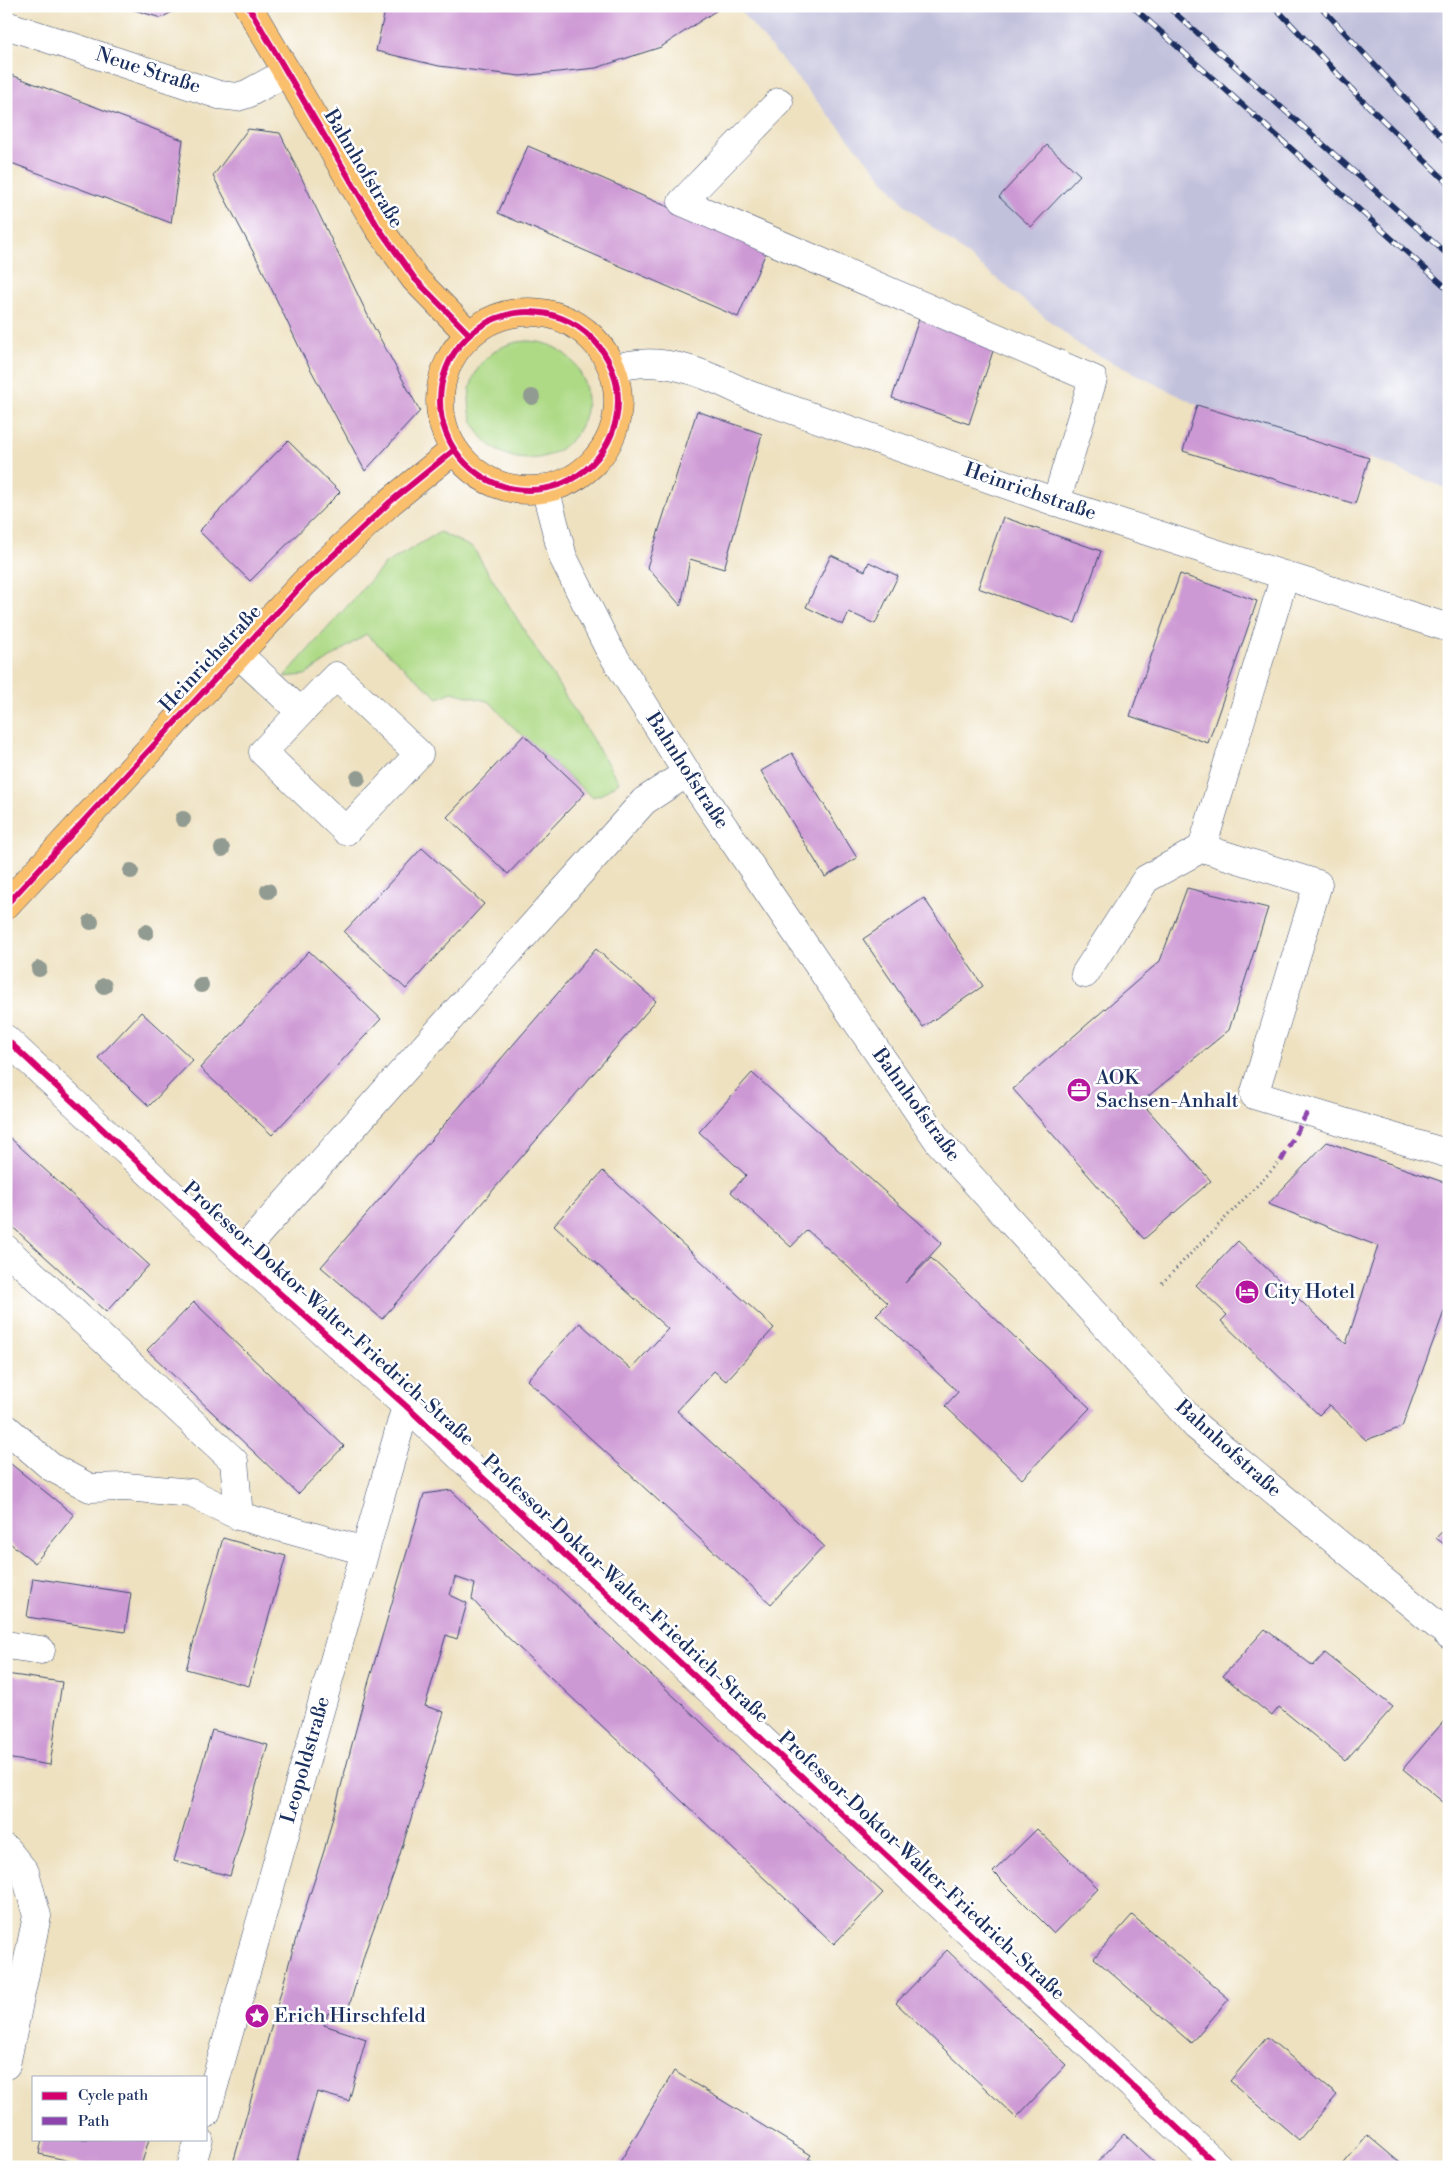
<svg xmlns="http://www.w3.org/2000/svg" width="1455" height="2173" font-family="'Libre Bodoni',serif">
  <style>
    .industrial { fill: #c2c1dc }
    .green { fill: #aeda86; stroke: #648472 }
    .building { fill: #cd99d4 }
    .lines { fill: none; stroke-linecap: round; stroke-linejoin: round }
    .minor-casing { stroke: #3b4a6d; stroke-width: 29 }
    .major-casing { stroke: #3b4a6d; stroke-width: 29 }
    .path { stroke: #3b4a6d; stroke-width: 3; stroke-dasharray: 1 4; stroke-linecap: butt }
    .minor { stroke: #fff; stroke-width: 28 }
    .major { stroke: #f9bf6d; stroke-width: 28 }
    .rail-casing { stroke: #1b2f5e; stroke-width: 5.5 }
    .rail { stroke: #fff; stroke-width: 4; stroke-dasharray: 11; stroke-linecap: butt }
    .quiet { stroke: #8e44ad; stroke-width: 5; stroke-dasharray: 10 5; stroke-linecap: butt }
    .cycleway-casing { stroke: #fff; stroke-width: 9 }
    .cycleway { stroke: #d6006c; stroke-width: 6 }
    .tree { fill: #929b91 }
    .labels { text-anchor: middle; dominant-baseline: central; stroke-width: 5; stroke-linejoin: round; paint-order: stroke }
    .street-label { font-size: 20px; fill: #1b2f5e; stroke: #fff }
    .poi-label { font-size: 20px; fill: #1b2f5e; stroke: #fff; text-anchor: start }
  </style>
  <rect width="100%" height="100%" fill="#fff"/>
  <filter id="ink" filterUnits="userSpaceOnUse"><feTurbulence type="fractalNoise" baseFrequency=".02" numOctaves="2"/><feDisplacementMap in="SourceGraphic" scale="10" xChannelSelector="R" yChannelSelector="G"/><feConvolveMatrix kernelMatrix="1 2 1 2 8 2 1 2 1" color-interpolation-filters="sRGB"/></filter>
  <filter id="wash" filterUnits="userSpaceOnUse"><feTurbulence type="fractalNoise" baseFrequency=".0096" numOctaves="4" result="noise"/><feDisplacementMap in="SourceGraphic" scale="20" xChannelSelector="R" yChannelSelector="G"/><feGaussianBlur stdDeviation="1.12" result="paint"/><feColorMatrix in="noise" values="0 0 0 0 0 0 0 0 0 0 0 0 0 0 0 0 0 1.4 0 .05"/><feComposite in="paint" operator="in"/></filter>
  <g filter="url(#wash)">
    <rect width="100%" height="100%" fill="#eee1c0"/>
    <path class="industrial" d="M736 6H1449V489L1369 458 1197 405 1082 347 906 206Z"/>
    <path class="green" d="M469 400a59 59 0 1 1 118 0a59 59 0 1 1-118 0Z
      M440 532 473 548 619 782 602 794 592 797 510 724 490 702 452 692 438 698 366 634 305 675 284 677 385 564Z"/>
    <g id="blocks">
      <path class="building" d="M121 6H183L161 18Z
        M386 6H723L661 47 596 68 520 76 439 66 376 51Z
        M6 73 183 140 171 223 6 161Z
        M248 129 280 133 371 322 420 411 365 471 303 355 260 265 213 176Z
        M1047 145 1080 175 1031 227 999 197Z
        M528 146 767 250 738 317 498 213Z
        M919 319 995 345 969 424 892 398Z
        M1197 405 1369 458 1355 504 1183 451Z
        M697 411 762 434 724 569 690 559 681 606 647 567Z
        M288 441 340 492 250 581 199 531Z
        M1003 517 1101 551 1075 623 978 588Z
        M831 555 865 571 869 562 898 576 875 624 849 612 843 625 806 607Z
        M1180 574 1257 601 1208 743 1130 716Z
        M524 735 585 793 508 874 447 817Z
        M792 753 857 858 825 877 761 771Z
        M422 848 484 904 406 989 344 932Z
        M1187 888 1268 908 1229 1030 1141 1102 1211 1181 1144 1239 1013 1089 1160 961Z
        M924 898 983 986 923 1027 863 939Z
        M596 949 656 1001 382 1319 321 1267Z
        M309 951 381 1019 272 1135 200 1068Z
        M141 1012 193 1060 149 1106 98 1058Z
        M752 1073 942 1243 905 1283 931 1258 1090 1408 1022 1479 945 1406 958 1392 876 1315 888 1303 807 1230 791 1247 731 1192 746 1175 699 1132Z
        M6 1134 149 1265 106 1312 6 1221Z
        M1327 1142 1449 1184V1298L1402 1427 1366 1440 1329 1405 1319 1415 1221 1321 1227 1315 1196 1285 1238 1241 1346 1344 1378 1246 1268 1204Z
        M603 1171 774 1328 726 1381 714 1371 677 1411 824 1546 771 1604 527 1380 580 1323 631 1369 668 1329 554 1225Z
        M194 1302 344 1446 298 1494 147 1350Z
        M6 1460 74 1515 35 1563 6 1540Z
        M451 1490 506 1543 548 1578 883 1893 834 1944 500 1630 472 1599 475 1584 455 1577 450 1595 467 1603 457 1639 446 1635 425 1706 444 1712 395 1870 366 1949 346 2017 328 2013 324 2025 366 2039 349 2101 317 2092 296 2163 305 2167H232L298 1931 324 1851 366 1691 424 1494Z
        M1449 1524V1548L1436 1538Z
        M223 1538 286 1556 249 1686 186 1669Z
        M33 1578 131 1593 125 1632 27 1617Z
        M1265 1629 1313 1666 1325 1653 1393 1707 1345 1761 1279 1707 1272 1716 1223 1676Z
        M6 1674 62 1682 50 1765 6 1758Z
        M1449 1715V1807L1403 1769Z
        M212 1730 268 1745 230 1876 174 1861Z
        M1037 1829 1098 1888 1054 1933 993 1872Z
        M1132 1915 1229 1999 1191 2043 1094 1958Z
        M947 1950 1066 2065 1016 2118 896 2003Z
        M1267 2037 1337 2095 1299 2140 1230 2081Z
        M674 2071 811 2155 803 2167H617Z
        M1124 2134 1159 2167H1093Z
        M1367 2135 1405 2167H1341Z
        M42 2139H149L141 2166 139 2167H96L39 2154Z
        M810 2159 822 2167H806Z"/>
    </g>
  </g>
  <g filter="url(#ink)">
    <use href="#blocks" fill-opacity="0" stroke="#3b4a6d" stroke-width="1"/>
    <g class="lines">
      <defs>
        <path id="minor" d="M6 25 219 95 237 97 247 94 287 72
          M779 102 682 202 1093 379 1056 502
          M613 369C660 353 705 373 747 394L1056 502 1449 628
          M545 488 563 557 608 647 687 773 939 1142 1196 1426 1449 1635
          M1285 575 1202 848 1318 884 1254 1095 1449 1154
          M237 653 301 712 263 752 346 831 419 754 336 676 301 712
          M1085 974 1146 879 1202 848
          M6 1039 238 1256 406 1406 1219 2167
          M6 1249 234 1461 239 1516
          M238 1256 644 801 687 773
          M6 1428 51 1467 90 1488 126 1487 191 1493 239 1516 365 1551
          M6 1645 41 1650
          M6 1849 25 1872 37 1916 6 2065
          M206 2114 406 1406
          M191 2167 199 2139"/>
        <path id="major" d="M248 6 378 227 415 279 469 334
          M440 401a89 89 0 1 1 178 0a89 89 0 1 1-178 0Z
          M6 905 304 583 390 502 454 450"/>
      </defs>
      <use href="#minor" class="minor-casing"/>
      <use href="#major" class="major-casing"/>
      <path class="path" d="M1162 1283 1281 1161"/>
      <use href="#minor" class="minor"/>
      <use href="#major" class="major"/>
      <defs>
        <path id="rail" d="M1132 6 1449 290
          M1167 6 1449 256
          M1274 6 1360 98 1449 184
          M1320 6 1449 145"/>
      </defs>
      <use href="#rail" class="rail-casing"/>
      <use href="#rail" class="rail"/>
      <path class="quiet" d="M1281 1161 1308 1111"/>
      <defs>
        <path id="cycleway" d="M248 6 378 227 415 279 469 334
          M440 401a89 89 0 1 1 178 0a89 89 0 1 1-178 0Z
          M6 905 304 583 390 502 454 450
          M6 1039 238 1256 406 1406 1219 2167"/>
      </defs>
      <use href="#cycleway" class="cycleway-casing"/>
      <use href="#cycleway" class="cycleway"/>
    </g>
    <g class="tree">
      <circle cx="532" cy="397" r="8"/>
      <circle cx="358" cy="778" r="8"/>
      <circle cx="183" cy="819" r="8"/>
      <circle cx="222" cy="849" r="8"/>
      <circle cx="131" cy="871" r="8"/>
      <circle cx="268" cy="891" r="8"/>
      <circle cx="91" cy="922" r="8"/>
      <circle cx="146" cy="932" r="8"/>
      <circle cx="39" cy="969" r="8"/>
      <circle cx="201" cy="985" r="8"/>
      <circle cx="104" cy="986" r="8"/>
    </g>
  </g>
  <defs>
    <symbol id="office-disc" viewBox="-11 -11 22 22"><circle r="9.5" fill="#b5179e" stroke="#fff"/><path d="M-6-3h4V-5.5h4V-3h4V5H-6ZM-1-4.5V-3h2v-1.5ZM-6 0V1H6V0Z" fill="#fff"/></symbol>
    <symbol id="hotel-disc" viewBox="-11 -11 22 22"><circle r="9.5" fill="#b5179e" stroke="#fff"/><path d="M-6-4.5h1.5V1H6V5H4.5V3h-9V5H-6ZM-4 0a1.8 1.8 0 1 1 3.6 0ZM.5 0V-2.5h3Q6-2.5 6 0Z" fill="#fff"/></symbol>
    <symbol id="sight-disc" viewBox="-11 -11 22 22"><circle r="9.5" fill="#b5179e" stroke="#fff"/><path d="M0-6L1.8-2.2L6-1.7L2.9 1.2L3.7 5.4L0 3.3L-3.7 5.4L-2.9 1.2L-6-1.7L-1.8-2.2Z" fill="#fff"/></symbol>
  </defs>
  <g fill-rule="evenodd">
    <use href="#office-disc" x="1065" y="1076" width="28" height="28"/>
    <use href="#hotel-disc" x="1233" y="1278" width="28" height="28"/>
    <use href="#sight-disc" x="243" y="2002" width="28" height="28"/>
  </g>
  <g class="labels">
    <g class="street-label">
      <text transform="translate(148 71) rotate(18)">Neue Straße</text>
      <text transform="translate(363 169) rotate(59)">Bahnhofstraße</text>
      <text transform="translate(1030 492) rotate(19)">Heinrichstraße</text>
      <text transform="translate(211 659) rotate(-47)">Heinrichstraße</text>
      <text transform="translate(687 771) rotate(57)">Bahnhofstraße</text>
      <text transform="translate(916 1105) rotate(54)">Bahnhofstraße</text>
      <text transform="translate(328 1314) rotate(42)">Professor-Doktor-Walter-Friedrich-Straße</text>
      <text transform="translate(1228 1449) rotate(42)">Bahnhofstraße</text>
      <text transform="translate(625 1589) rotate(43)">Professor-Doktor-Walter-Friedrich-Straße</text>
      <text transform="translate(306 1760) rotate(-74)">Leopoldstraße</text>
      <text transform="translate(921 1866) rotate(43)">Professor-Doktor-Walter-Friedrich-Straße</text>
    </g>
    <g class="poi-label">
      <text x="1096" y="1078">AOK<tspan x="1096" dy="23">Sachsen-Anhalt</tspan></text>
      <text x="1264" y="1292">City Hotel</text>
      <text x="274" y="2016">Erich Hirschfeld</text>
    </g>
  </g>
  <rect width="1455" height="2173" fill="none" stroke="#fff" stroke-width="25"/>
  <rect x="32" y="2076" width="175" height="65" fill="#ffffff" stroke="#a4acbf"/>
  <rect x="42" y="2092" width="25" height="8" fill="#d6006c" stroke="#a4acbf"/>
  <text x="78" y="2100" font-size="15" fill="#1b2f5e">Cycle path</text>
  <rect x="42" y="2117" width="25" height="8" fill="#8e44ad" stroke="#a4acbf"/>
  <text x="78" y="2126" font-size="15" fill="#1b2f5e">Path</text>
</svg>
